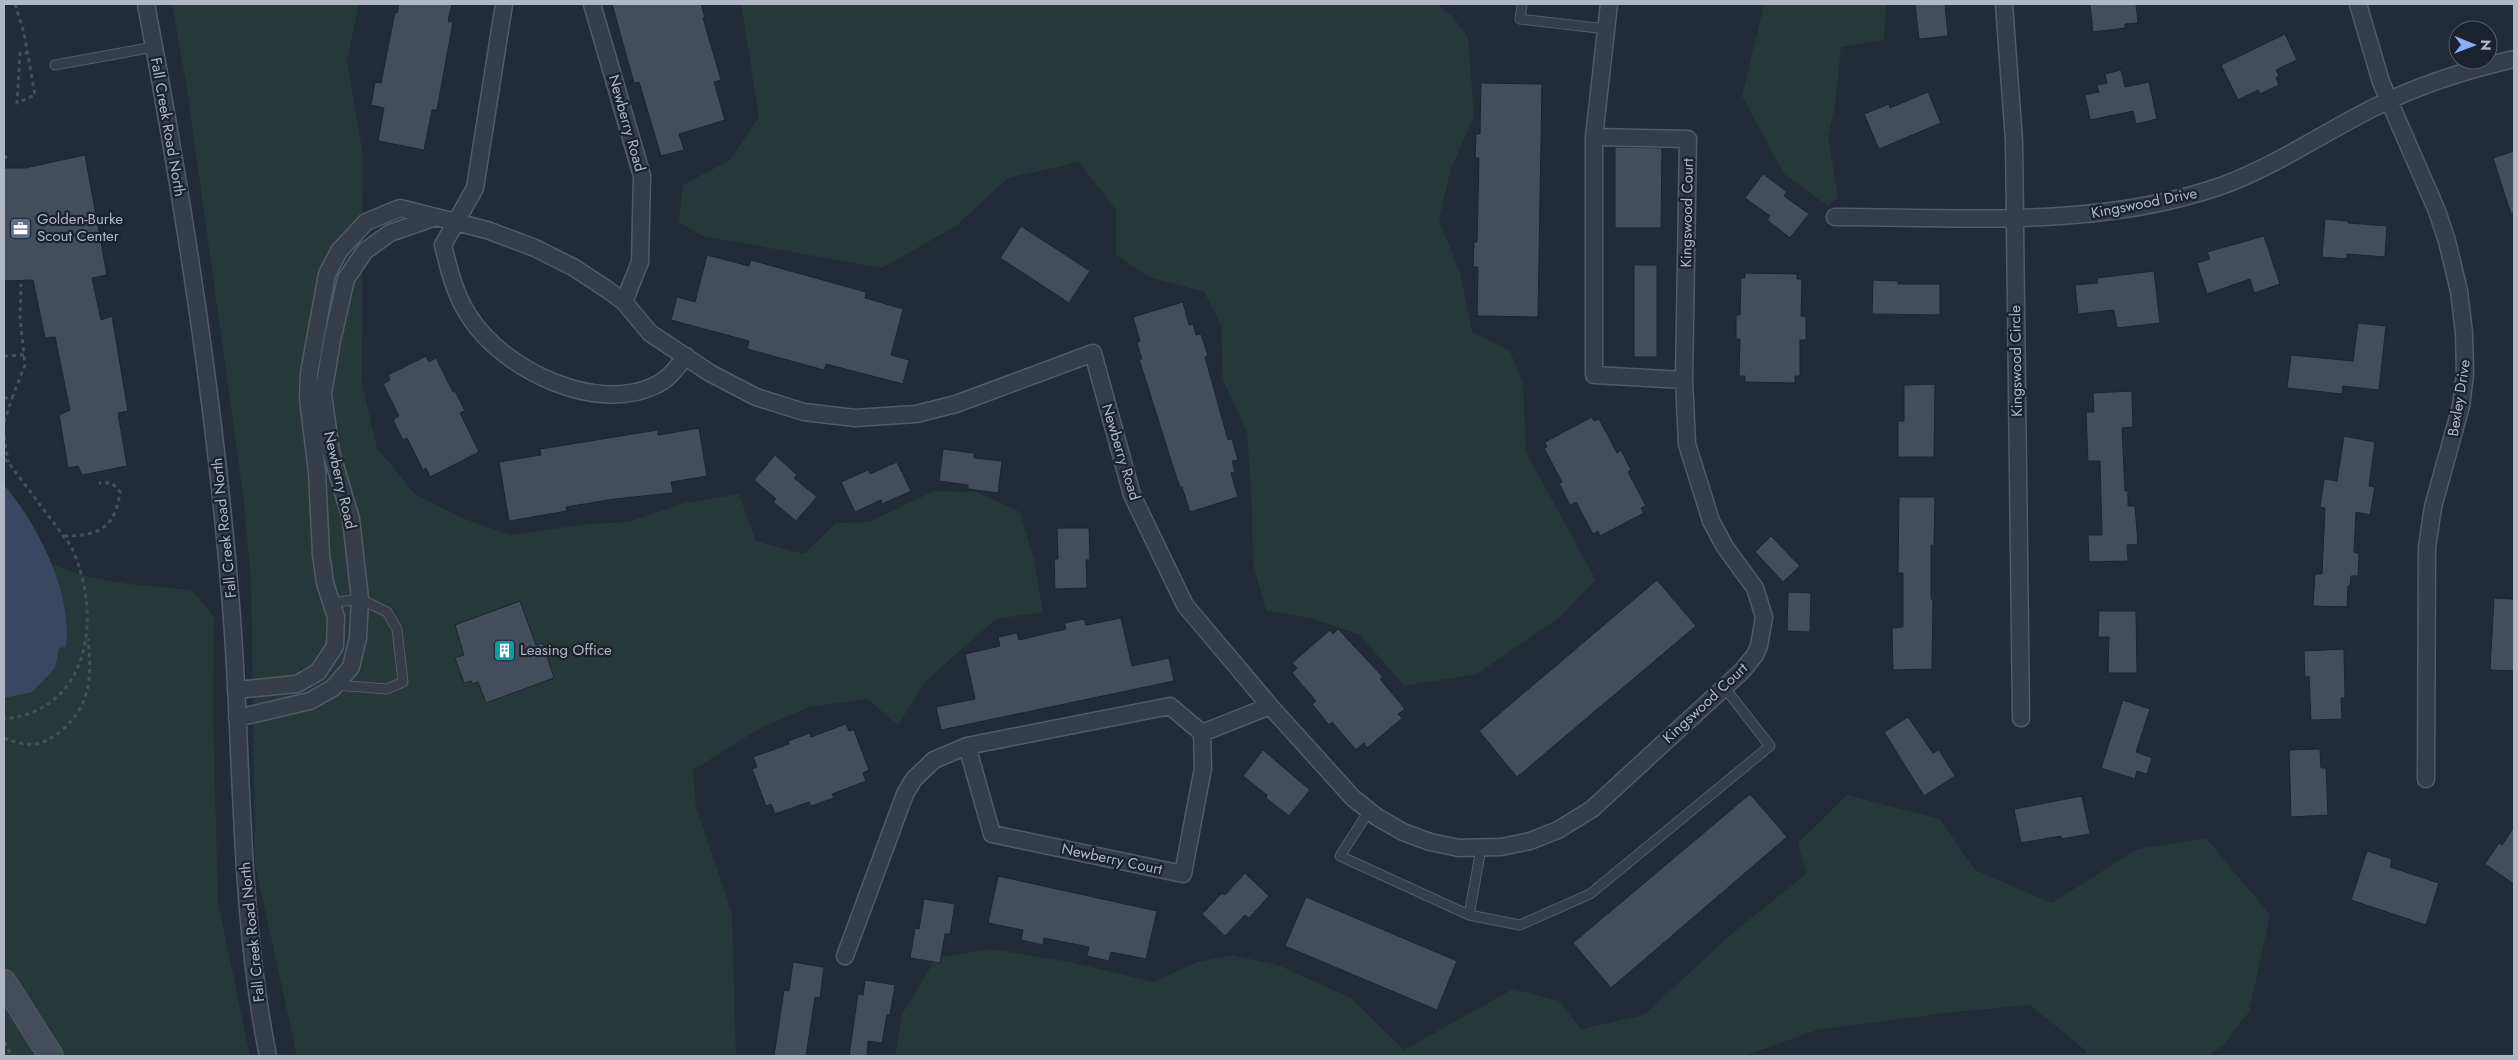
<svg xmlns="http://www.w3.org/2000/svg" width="2518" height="1060" font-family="Jost,sans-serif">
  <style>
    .green { fill: #25383a }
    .water { fill: #384861 }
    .building { fill: #434e5d; stroke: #1d242f }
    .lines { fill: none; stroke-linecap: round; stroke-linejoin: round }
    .service-casing { stroke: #535b66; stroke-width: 11 }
    .minor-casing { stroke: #535b66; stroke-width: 19 }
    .secondary-casing { stroke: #535b66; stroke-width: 26 }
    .path { stroke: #425356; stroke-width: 3; stroke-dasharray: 4 4; stroke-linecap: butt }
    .service { stroke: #353d48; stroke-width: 9 }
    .minor { stroke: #353d48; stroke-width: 16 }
    .secondary { stroke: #444c5b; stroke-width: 24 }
    .labels { text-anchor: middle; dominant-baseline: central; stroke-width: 4.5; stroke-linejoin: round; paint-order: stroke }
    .street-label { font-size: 15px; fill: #b0b8c5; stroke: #1b222d }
    .poi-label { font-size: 15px; fill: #b0b8c5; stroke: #1b222d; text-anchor: start }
  </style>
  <rect width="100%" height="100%" fill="#222b38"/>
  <path class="green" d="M172 4H359L347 60 363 155 362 384 377 448 415 494 462 518 511 535 587 524 628 522 685 503 739 494 756 541 804 554 836 523 869 522 934 491 977 492 1020 512 1035 564 1043 612 996 619 926 681 898 725 867 699 809 707 759 729 693 770 696 807 732 913 736 1056H297L255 864 251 580 243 494 187 89Z
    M741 4H1438L1453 17 1468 37 1474 117 1451 168 1439 220 1460 273 1472 332 1510 351 1523 383 1526 452 1596 580 1560 617 1477 674 1404 686 1360 635 1311 618 1266 611 1253 563 1251 489 1247 432 1223 380 1221 325 1204 292 1149 277 1116 255V210L1079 162 1008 178 956 226 882 268 702 236 679 222 683 185 730 160 759 117Z
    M1764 4H1886L1884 40 1841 47 1835 107 1828 136 1838 197 1828 206 1784 174 1742 96Z
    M4 548 88 577 128 584 192 590 214 617 213 713 218 902 250 1056H4Z
    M1847 795 1940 819 1975 870 2052 903 2137 849 2206 838 2270 915 2249 1012 2225 1043 2209 1056H2085L2086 1051 2030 1005 1945 1013 1817 1030 1743 1056H895L902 1014 936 958 990 949 1070 962 1153 982 1197 962 1232 955 1278 965 1351 998 1404 1050 1513 989 1559 1001 1581 1029 1644 1015 1730 935 1806 874 1798 843Z"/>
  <path class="water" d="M4 485C38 525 73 593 66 647L59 648 55 668 32 692 4 698Z"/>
  <path class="building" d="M399 4H452L448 21 453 22 437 110H432L424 150 378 141 384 108 371 105 375 82 381 83 395 12 397 13Z
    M612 4H701L705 18H703L721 80 714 82 725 120 679 134 684 150 661 156 639 82 634 83Z
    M1915 4H1945L1948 36 1919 39Z
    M2090 4H2136L2138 23 2125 24V28L2093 32Z
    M2285 34 2297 60 2276 70 2279 76 2276 78 2279 85 2260 94 2258 90 2238 100 2221 65Z
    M2121 70 2125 87 2149 82 2157 119 2136 124 2133 111 2090 120 2085 95 2099 92 2097 85 2107 83 2105 74Z
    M1481 83 1542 84 1538 317 1477 316 1478 267H1473L1474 242H1477L1478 199 1479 158H1475L1476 134H1480Z
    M1928 92 1941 123 1879 149 1864 114 1889 104 1890 108Z
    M1615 147 1662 148 1661 228H1615Z
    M2514 151V213L2511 214 2493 158Z
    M85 155 107 275 92 278 101 320 112 316 128 411 118 413 127 466 82 475 78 466 68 468 59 415 70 410 55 337 45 338 33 280 4 281V168H25Z
    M1763 174 1787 192 1784 196 1809 214 1790 238 1767 220 1770 216 1745 198Z
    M2325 219 2348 221V223L2387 226 2385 257 2347 254V259L2322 257Z
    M1021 226 1090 271 1069 303 1000 258Z
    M2264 236 2280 284 2254 293 2250 279 2207 294 2197 263 2210 259 2207 252Z
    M707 255 749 266 751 260 801 274 866 292 865 298 903 309 891 355 909 360 903 384 826 364 824 370 747 349 749 341 671 320 677 297 695 302Z
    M1634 265H1657V357H1634Z
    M2154 271 2160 323 2117 328 2114 310 2078 314 2075 285 2098 283 2097 278Z
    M1745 273 1797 274V279H1802L1801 316 1806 317V340H1800V376H1795V383L1745 382V376H1739L1740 339H1736V315H1740L1741 278H1745Z
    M1873 280 1898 281V284H1940V315L1872 314Z
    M1183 302 1189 325 1193 324 1196 335 1201 334 1208 356 1205 357 1228 440 1232 439 1238 460 1232 461 1235 472 1231 473 1238 497 1190 512 1182 487H1180L1175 473 1139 359H1142L1137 343 1140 341 1133 317Z
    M2358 323 2386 326 2379 390 2343 386 2342 394 2287 388 2291 355 2353 361Z
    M426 356 429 362 436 358 453 392 455 391 465 411 460 413 479 452 430 477 426 468 423 470 407 438 403 440 393 420 399 416 383 384 390 380 388 375Z
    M1935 384 1934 457H1898V421H1904V385Z
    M2132 391 2133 427 2122 428 2125 491H2128V506H2135L2138 544 2127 545 2128 561 2089 562 2088 535H2102L2100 461H2088L2086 412H2094L2093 393Z
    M1592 417 1594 421 1599 419 1617 453 1621 450 1631 470 1628 472 1646 506 1641 508 1644 513 1600 536 1598 531 1593 534 1576 502 1570 505 1559 483 1562 482 1544 448 1547 447 1545 442Z
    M699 428 707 476 671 482 673 493 614 499 566 507 567 511 509 521 499 462 541 455 540 449 658 430V435Z
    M2344 436 2375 442 2369 486 2375 487 2370 515 2356 512 2354 552 2359 554 2358 576H2351L2350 586H2348L2347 607 2313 606 2315 574H2322L2325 508 2320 507 2324 479 2337 481Z
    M943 449 974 453V458L1002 461 998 493 968 489V485L939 481Z
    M775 455 797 475 794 478 817 497 796 521 773 502 776 499 754 480Z
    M897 462 911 491 882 504 881 500 855 512 841 482 868 470 870 474Z
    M1899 497H1935L1934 545H1931V599H1933L1932 669 1893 670 1892 628 1903 627V573H1898Z
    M1057 528H1089L1090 560H1086L1087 588 1055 589 1054 559H1058Z
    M1771 536 1800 566 1783 582 1755 552Z
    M1657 580 1696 626 1517 777 1479 731Z
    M1788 592 1811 593 1810 632 1787 631Z
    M2494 598 2514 599V671L2490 670Z
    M520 601 536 645 543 643 554 678 486 703 478 682 472 684 471 681 464 683 455 658 464 655 455 625Z
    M2099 611H2136L2137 673H2108L2109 637H2098Z
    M1121 618 1132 666 1169 658 1174 681 941 730 936 707 975 699 965 654 1000 646 998 637 1017 633 1019 640 1066 629 1064 623 1084 619 1086 625Z
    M1338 629 1383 677 1380 679 1405 709 1398 714 1402 718 1367 748 1364 743 1356 750 1332 722 1329 725 1312 704 1316 701 1292 673 1297 668 1292 663 1330 630 1333 634Z
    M2344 649 2345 698H2341L2342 719 2311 720 2309 676 2305 678 2304 651Z
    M2123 700 2150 709 2136 752 2152 758 2147 774 2137 771 2135 779 2101 768Z
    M1908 717 1933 753 1939 750 1955 776 1924 796 1884 732Z
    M846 724 849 731 854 730 869 770 863 773 866 781 832 794 834 798 811 806 809 802 775 814 771 804 766 806 752 769 757 767 753 757 789 744 788 741 810 733 811 737Z
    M2320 749 2321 768H2326L2328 815 2291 817 2289 750Z
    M1263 750 1310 790 1289 816 1266 798 1267 795 1243 776Z
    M1750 794 1787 837 1611 988 1573 943Z
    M2082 796 2090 834 2061 839V836L2021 843 2014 809Z
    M2514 827V884L2485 864 2499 843 2502 845Z
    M2367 851 2392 859 2390 867 2439 883 2426 925 2351 900Z
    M1245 873 1269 896 1249 918 1245 915 1225 936 1202 914 1222 893 1225 895Z
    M998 876 1157 911 1146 959 1111 952 1109 961 1087 956 1089 947 1044 938 1043 945 1021 940 1023 930 988 923Z
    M1306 897 1457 961 1437 1010 1285 946Z
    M924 899 955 904 950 934H945L940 963 910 958 915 928 919 929Z
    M793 962 824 967 820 998 815 997 806 1056H774L784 990 789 991Z
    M865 980 895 985 890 1015H887L882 1043 868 1041 867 1056H849L858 994 863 995Z"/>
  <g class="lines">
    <defs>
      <path id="service" d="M1522 4 1520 19 1606 29
        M55 65 154 47
        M331 603 360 599 387 612 397 629 403 682 387 689 336 685
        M1369 811 1340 856 1469 915 1520 925 1590 894 1770 746 1724 687
        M1469 915 1481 849"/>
      <path id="minor" d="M146 4C184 203 215 403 231 605 243 755 238 908 268 1056
        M504 4 475 188 443 245C449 270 455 295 469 316 502 369 596 415 656 385 669 379 677 367 686 356
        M592 4 642 176 640 262 624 302
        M1609 4 1594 137V375L1684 380
        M2004 4 2014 141 2021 718
        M2358 4 2381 82 2437 211 2447 241 2459 291 2464 333 2465 375 2461 406 2433 507 2427 547 2426 779
        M1835 217C1963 217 2097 229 2221 186 2276 166 2323 133 2375 107 2419 85 2466 70 2514 59
        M236 690 297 684 318 672 335 646 336 617 325 583 321 554 317 472 308 399 309 373 327 274 339 251 366 222 400 208 487 230 535 248 573 267 608 290 624 302 650 333 710 373 756 397 804 412 855 418 916 414 956 404 1093 353 1132 495 1185 605 1270 706 1353 798 1377 817 1403 832 1430 842 1459 848 1501 847 1530 841 1558 830 1592 809 1742 671 1755 655 1759 646 1764 617 1755 588 1725 547 1711 521 1687 444 1684 380 1688 139 1594 137
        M237 718 310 701 333 688 351 667 358 638 360 599 351 519 331 452 323 394 332 341 346 279 365 251 390 233 436 217
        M1202 733 1270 706
        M845 956 905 794 914 779 934 760 967 746 1170 706 1202 733 1203 768 1183 874 992 834 967 746"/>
      <path id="secondary" d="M4 982 51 1056"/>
    </defs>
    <use href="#service" class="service-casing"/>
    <use href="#minor" class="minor-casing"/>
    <use href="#secondary" class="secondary-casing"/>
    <path class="path" d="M15 4 24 33 35 95 17 103 20 53H27
      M4 156 7 158
      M4 356 24 355 20 317 21 284
      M4 398H12L25 365 24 355
      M4 422 12 398
      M4 436 8 462
      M4 459 8 462 71 546C102 612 93 710 4 719
      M64 536C98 536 115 529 120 492L112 483H99
      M4 738C28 747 40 748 61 731 91 705 92 677 88 639
      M4 1042 12 1056"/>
    <use href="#service" class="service"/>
    <use href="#minor" class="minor"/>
    <use href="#secondary" class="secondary"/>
  </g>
  <defs>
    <symbol id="office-square" viewBox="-11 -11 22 22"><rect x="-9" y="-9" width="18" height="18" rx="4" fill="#5c6f8a" stroke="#1b222d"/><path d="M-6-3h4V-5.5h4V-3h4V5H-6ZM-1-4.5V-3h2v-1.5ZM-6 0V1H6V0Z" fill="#fff"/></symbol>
    <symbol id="building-square" viewBox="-11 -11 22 22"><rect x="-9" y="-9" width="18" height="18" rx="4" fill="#0f9aa8" stroke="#1b222d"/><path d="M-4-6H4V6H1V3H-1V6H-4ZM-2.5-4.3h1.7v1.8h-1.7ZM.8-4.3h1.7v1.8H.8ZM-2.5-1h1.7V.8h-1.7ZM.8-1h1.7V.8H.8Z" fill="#fff"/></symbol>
  </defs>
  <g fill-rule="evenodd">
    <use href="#office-square" x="8" y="216" width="25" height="25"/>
    <use href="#building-square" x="492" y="638" width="25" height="25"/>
  </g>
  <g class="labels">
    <g class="street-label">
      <text transform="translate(627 123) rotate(74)">Newberry Road</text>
      <text transform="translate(168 127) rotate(80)">Fall Creek Road North</text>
      <text transform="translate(2144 203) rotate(-11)">Kingswood Drive</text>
      <text transform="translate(1687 213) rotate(-89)">Kingswood Court</text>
      <text transform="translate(2016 361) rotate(-91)">Kingswood Circle</text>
      <text transform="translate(2459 398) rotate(-81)">Bexley Drive</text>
      <text transform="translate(1121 452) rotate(73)">Newberry Road</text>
      <text transform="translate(340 480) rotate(77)">Newberry Road</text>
      <text transform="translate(224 528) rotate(-96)">Fall Creek Road North</text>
      <text transform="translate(1705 703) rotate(-43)">Kingswood Court</text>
      <text transform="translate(1112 859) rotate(12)">Newberry Court</text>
      <text transform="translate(252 932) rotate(-96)">Fall Creek Road North</text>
    </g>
    <g class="poi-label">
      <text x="37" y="219">Golden-Burke<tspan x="37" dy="17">Scout Center</tspan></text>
      <text x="520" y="650">Leasing Office</text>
    </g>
  </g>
  <rect width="2518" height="1060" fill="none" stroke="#b0b8c5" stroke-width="10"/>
  <g transform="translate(2473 45) rotate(91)"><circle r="24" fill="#1b222d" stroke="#575e6a"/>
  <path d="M0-4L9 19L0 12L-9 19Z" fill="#87aff2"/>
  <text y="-8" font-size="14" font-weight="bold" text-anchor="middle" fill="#b0b8c5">N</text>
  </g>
</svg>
